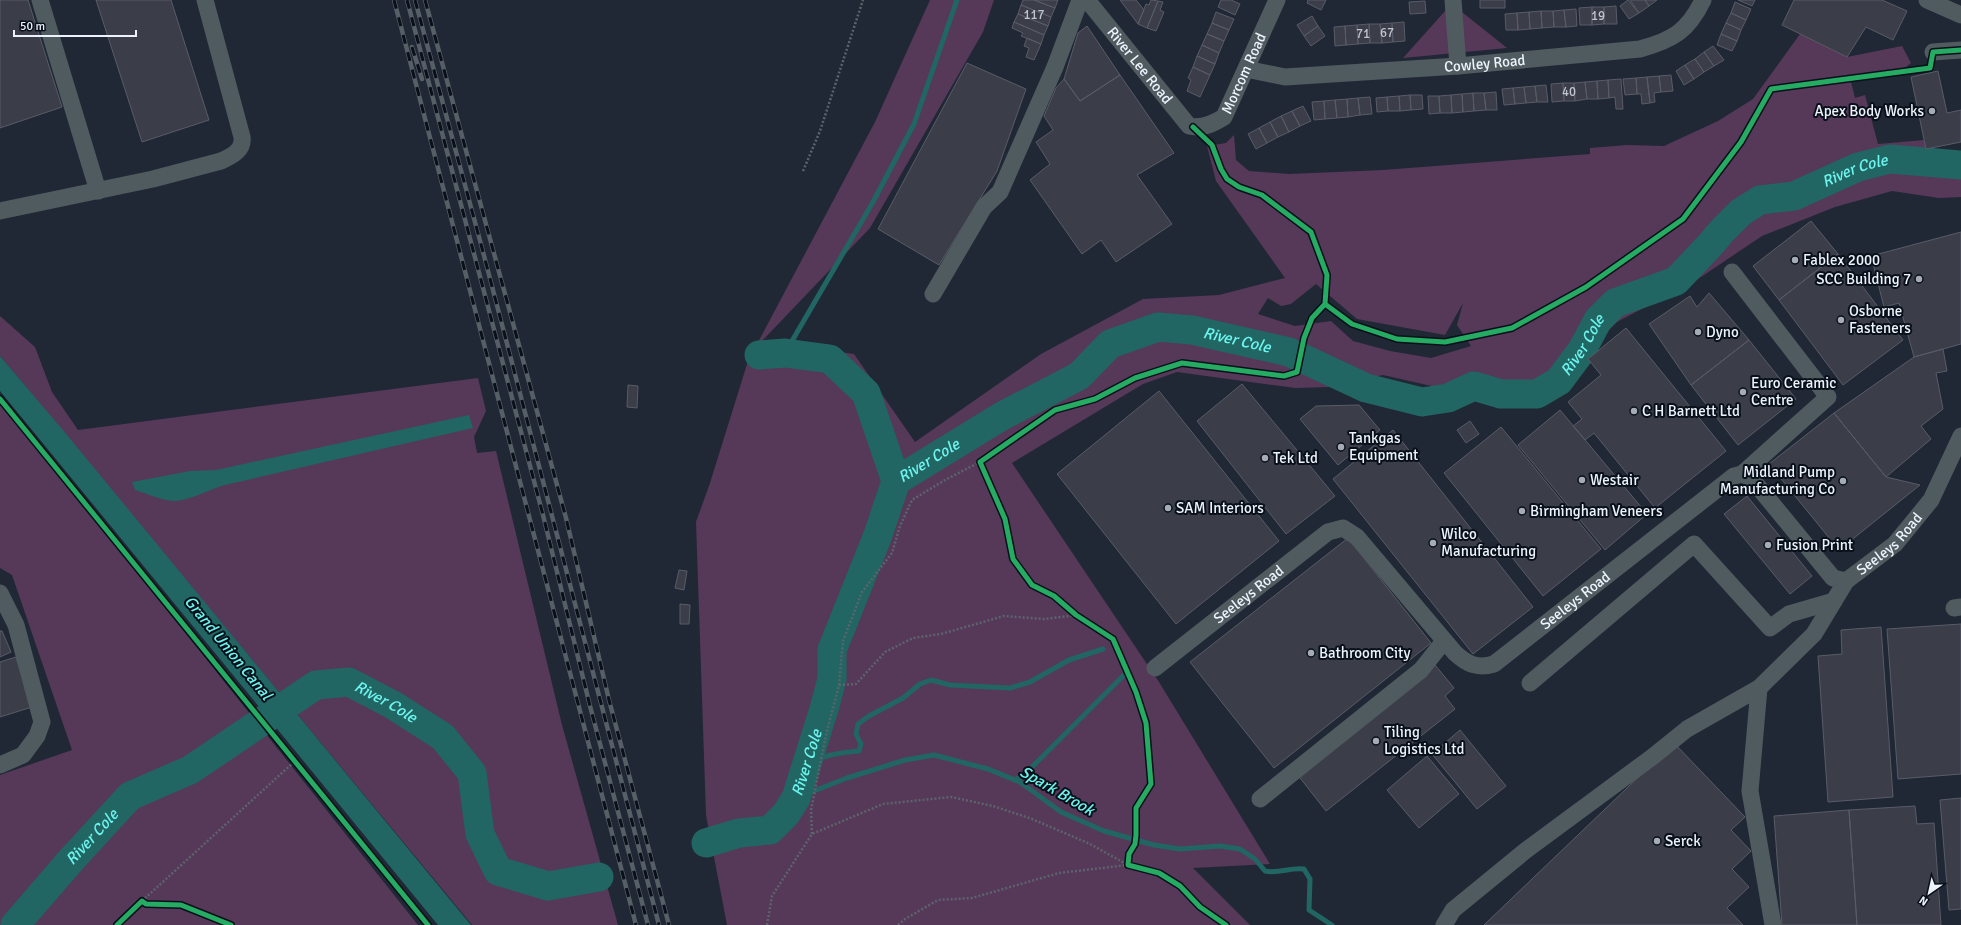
<svg xmlns="http://www.w3.org/2000/svg" width="1961" height="925" font-family="Signika,sans-serif">
  <style>
    .green { fill: #563859; fill-rule: evenodd }
    .water { fill: #216663 }
    .lines { fill: none; stroke-linecap: round; stroke-linejoin: round }
    .stream { stroke: #216663; stroke-width: 5 }
    .river { stroke: #216663; stroke-width: 29 }
    .building { fill: #3b3d49; stroke: #595c68 }
    .path { stroke: #5c646b; stroke-width: 2.5; stroke-dasharray: 2 2; stroke-linecap: butt }
    .minor { stroke: #505b60; stroke-width: 17 }
    .rail-casing { stroke: #565e66; stroke-width: 4.5 }
    .rail { stroke: #09101a; stroke-width: 3; stroke-dasharray: 9; stroke-linecap: butt }
    .cycleway-casing { stroke: #09101a; stroke-width: 8 }
    .cycleway { stroke: #26ab63; stroke-width: 5 }
    .poi-dot { fill: #a5acb6; stroke: #09101a; stroke-width: 1.5 }
    .labels { text-anchor: middle; dominant-baseline: central; stroke-width: 4; stroke-linejoin: round; paint-order: stroke }
    .number-label { font-size: 13px; fill: #c0c6cf }
    .street-label { font-size: 15px; fill: #edf3fc; stroke: #09101a }
    .poi-label { font-size: 15px; fill: #edf3fc; stroke: #09101a; text-anchor: start }
    .water-label { font-size: 16px; font-style: italic; fill: #6cf5ee; stroke: #09101a }
  </style>
  <rect width="100%" height="100%" fill="#202835"/>
  <path class="green" d="M930 0H994L983 32 870 228 762 341 854 354 915 442 1041 354 1143 299 1219 295 1285 278 1216 181 1207 146 1226 143 1234 135 1236 160 1249 171 1289 174 1383 170 1590 154V148L1627 145 1664 146 1718 121 1753 99 1800 34 1847 57 1902 46 1911 63 1901 71 1850 78 1855 98 1865 95 1878 144 1924 140 1928 156V164L1939 168 1961 169V197L1939 198 1892 191 1835 207 1762 236 1698 279 1617 322 1594 345 1574 373 1519 398 1467 394 1383 375 1330 387 1295 388 1177 372 1143 384 1012 463 1159 682 1270 864 1193 868 1250 925H727L706 815 696 522 710 483 748 361 875 122ZM1316 284 1357 319 1445 335 1463 303 1457 325 1471 346 1431 358 1390 351 1353 341 1331 321 1295 326 1258 314 1268 298 1281 306 1291 304Z
    M1446 10 1462 12 1507 48 1403 58Z
    M0 316 35 347 52 392 78 430 478 378 486 411 474 437 477 453 496 451 562 725 618 925H472L0 356Z
    M0 405 78 498 418 925H0V775L72 750 12 575 0 568Z"/>
  <path class="water" d="M0 356 67 435 471 925H438L0 391Z
    M469 415 473 428 225 485C210 489 189 501 174 501 161 500 148 494 135 490L132 482 190 471 216 470Z"/>
  <g class="lines">
    <path class="stream" d="M785 353 873 202 914 124 957 0
      M807 764C824 755 840 752 859 751L861 744 856 734 858 724 869 716 903 698 920 684 931 680 950 685 1010 688 1030 682 1069 660 1103 649
      M1014 780 1022 777 1123 676
      M796 798 847 778 905 760 934 755 988 769 1020 782 1061 812 1104 831 1154 845 1180 849 1220 846 1240 849 1255 859 1265 871C1279 874 1290 867 1304 869L1310 879 1309 910 1332 925"/>
    <g class="river">
      <path d="M759 355 785 353 830 359 866 393 896 481"/>
      <path id="s1" d="M706 843 739 833 770 830 786 814 796 798 824 709 832 679V650L878 535 896 481 1002 416 1079 376 1110 344 1158 327 1192 330 1289 352 1366 388 1422 402 1448 398 1474 386 1501 394H1537L1559 381 1582 350 1598 320 1615 303 1676 281 1710 245 1722 231 1741 212 1760 200 1794 196 1858 167 1890 159 1961 165"/>
      <path id="s2" d="M15 925 72 859 130 796 190 770 316 685 349 682 393 705 443 737 472 773 480 834 498 871 548 886 599 877"/>
    </g>
  </g>
  <path class="building" d="M0 0H28L62 107 0 128Z
    M96 0H171L209 120 142 142Z
    M1023 0H1034L1055 8 1051 17 1021 5Z
    M1034 0H1058L1055 8Z
    M1120 0H1136L1144 10 1138 24Z
    M1151 0 1158 1 1147 28 1138 24 1146 4 1149 5Z
    M1221 0H1231L1240 4 1235 15 1218 7Z
    M1308 0H1326L1321 10 1307 3Z
    M1480 0H1505V8H1480Z
    M1628 0 1639 13 1629 19 1620 6Z
    M1630 0H1645L1649 6 1639 13Z
    M1645 0H1657L1649 6Z
    M1738 0H1755L1752 6Z
    M1794 0H1882L1907 11 1893 40 1866 27 1847 57 1782 25Z
    M1158 1 1163 2 1160 10 1164 12 1156 31 1147 28Z
    M1425 1 1426 13 1410 14 1409 2Z
    M1735 2 1751 9 1746 20 1731 13Z
    M1021 5 1051 17 1048 26 1018 14Z
    M1616 6 1617 24H1604V7Z
    M1592 7H1604V24L1592 25Z
    M1592 7V25H1580L1579 8Z
    M1576 9 1577 26 1566 27 1564 10Z
    M1564 10 1566 27H1554L1553 11Z
    M1541 11H1553L1554 27 1542 28Z
    M1541 11 1542 28 1530 29 1529 12Z
    M1216 12 1234 19 1229 30 1212 23Z
    M1529 12 1530 29 1518 30 1517 13Z
    M1517 13 1518 30H1506L1505 14Z
    M1731 13 1746 20 1741 30 1726 23Z
    M1018 14 1048 26 1044 35 1014 22Z
    M1312 16 1318 26 1304 36 1297 25Z
    M1014 22 1044 35 1041 44 1021 36 1023 33 1012 28Z
    M1404 22 1405 41 1393 42 1392 23Z
    M1212 23 1229 30 1224 41 1207 34Z
    M1392 23 1393 42 1382 43 1380 24Z
    M1726 23 1741 30 1737 41 1721 34Z
    M1369 24H1380L1382 43H1370Z
    M1369 24 1370 43 1358 44 1357 25Z
    M1357 25 1358 44 1346 45 1345 26Z
    M1087 26 1120 75 1080 101 1064 79 1078 33Z
    M1318 26 1325 36 1311 46 1304 36Z
    M1345 26 1346 45 1335 46 1334 27Z
    M1207 34 1224 41 1219 53 1202 45Z
    M1721 34 1737 41 1732 51 1717 45Z
    M1027 38 1041 44 1034 60 1026 57 1029 48 1024 46Z
    M1202 45 1219 53 1215 64 1197 56Z
    M1713 46 1724 60 1714 66 1704 52Z
    M1704 52 1714 66 1704 72 1695 59Z
    M1197 56 1215 64 1210 75 1193 67Z
    M1695 59 1704 72 1694 79 1685 65Z
    M967 63 1026 89 997 171 939 265 878 229Z
    M1685 65 1694 79 1684 85 1676 71Z
    M1193 67 1210 75 1200 97 1187 91 1191 80 1188 78Z
    M1938 71 1947 113 1961 110V142L1926 149 1911 77Z
    M1120 75 1174 153 1137 175 1172 224 1116 262 1101 240 1082 254 1030 180 1050 164 1036 142 1053 130 1044 116 1056 88 1064 79 1080 101Z
    M1671 75 1673 91 1661 92 1659 76Z
    M1659 76 1661 92 1654 93 1655 102 1650 103 1647 77Z
    M1647 77 1650 103 1642 104 1641 94H1637L1636 78Z
    M1636 78 1637 94 1625 95 1623 79Z
    M1621 79 1623 109H1616L1615 97 1609 98 1608 80Z
    M1608 80 1609 98 1598 99 1597 81Z
    M1597 81 1598 99H1587L1585 82Z
    M1585 82 1587 99 1575 101 1574 83Z
    M1563 83H1574L1575 101H1564Z
    M1563 83 1564 101 1552 102 1551 84Z
    M1546 85 1548 102H1537L1535 86Z
    M1535 86 1537 102 1526 103 1524 87Z
    M1524 87 1526 103 1515 104 1513 88Z
    M1513 88 1515 104 1504 105 1502 89Z
    M1496 92 1497 110H1486L1484 93Z
    M1473 93H1484L1486 110 1474 111Z
    M1473 93 1474 111 1463 112 1462 94Z
    M1462 94 1463 112 1452 113 1451 95Z
    M1410 95H1422L1423 109 1411 110Z
    M1410 95 1411 110 1400 111 1399 96Z
    M1451 95 1452 113H1440L1439 96Z
    M1399 96 1400 111H1388L1387 97Z
    M1428 96H1439L1440 113 1429 114Z
    M1370 97 1372 114 1360 115 1358 98Z
    M1387 97 1388 111 1377 112 1376 98Z
    M1358 98 1360 115 1348 117 1347 99Z
    M1347 99 1348 117 1337 118 1335 100Z
    M1335 100 1337 118 1325 119 1324 101Z
    M1324 101 1325 119 1314 120 1312 102Z
    M1303 106 1311 121 1300 126 1292 111Z
    M1292 111 1300 126 1289 132 1281 116Z
    M1281 116 1289 132 1278 137 1270 122Z
    M1270 122 1278 137 1267 143 1259 128Z
    M1259 128 1267 143 1256 149 1248 134Z
    M1811 221 1838 254 1779 300 1753 266Z
    M1961 232V344L1914 357 1899 303 1884 307 1871 256Z
    M1838 254 1903 340 1843 385 1779 300Z
    M1709 293 1749 340 1691 385 1649 324 1690 296 1697 307Z
    M1626 328 1726 451 1655 508 1594 433 1585 440 1573 426 1582 419 1568 402 1601 375 1588 359Z
    M1749 340 1796 399 1738 445 1691 385Z
    M1943 349 1947 371 1936 373 1943 409 1921 426 1931 439 1886 477 1834 413 1914 357Z
    M1242 384 1335 496 1286 534 1197 421Z
    M628 385 638 386 637 408 627 407Z
    M1159 391 1279 541 1176 624 1057 474Z
    M1359 405 1380 430 1338 465 1300 419 1316 406Z
    M1560 410 1647 514 1605 550 1518 445Z
    M1834 413 1886 477 1920 485 1839 550 1769 464Z
    M1470 421 1479 434 1466 443 1457 430Z
    M1501 427 1601 549 1543 596 1444 473Z
    M1393 430 1533 607 1473 654 1333 479Z
    M1747 496 1812 576 1790 594 1724 514Z
    M1348 538 1431 643 1274 768 1190 662Z
    M679 570 687 571 684 590 675 588Z
    M680 604 690 605 689 624H680Z
    M1961 624V774L1898 779 1887 629Z
    M1881 627 1893 797 1828 802 1818 656 1842 654 1841 630Z
    M0 631H2L11 652 0 657Z
    M16 657 32 707 0 717V662Z
    M1435 665 1454 688 1445 696 1455 709 1326 811 1297 774Z
    M1460 730 1506 786 1477 809 1432 754Z
    M1674 743 1745 817 1731 830 1751 851 1732 869 1749 887 1727 908 1743 925H1484Z
    M1427 756 1459 794 1419 828 1387 790Z
    M1961 798V909L1949 910 1940 800Z
    M1915 806 1917 824 1934 823 1941 925H1857L1849 810Z
    M1849 810 1857 925H1782L1774 816Z"/>
  <g class="lines">
    <path class="path" d="M803 171 820 131 863 0
      M839 685 856 684 885 652 913 638 941 634 1004 616 1044 619 1076 615
      M812 834 811 810 826 735 839 685 843 641 862 592 892 553 900 526 912 500 945 480 980 462
      M142 901 295 761
      M767 925 772 896 812 834 883 804 951 797 993 806 1032 819 1090 844 1128 865
      M898 925 905 919 938 900 972 898 1059 873 1128 865"/>
    <g class="minor">
      <path d="M40 0 98 191"/>
      <path id="s3" d="M1087 0 1189 126C1202 129 1213 124 1224 117L1277 0"/>
      <path d="M1453 0 1458 66"/>
      <path d="M1927 0 1961 15"/>
      <path d="M1933 52 1961 50"/>
      <path id="s4" d="M1246 69 1285 77 1458 66 1640 49C1673 40 1688 31 1703 0"/>
      <path d="M0 211 153 179 221 161C232 156 244 150 242 137L205 0"/>
      <path d="M1732 272 1828 397 1742 474"/>
      <path d="M933 294 984 207 1000 192 1055 67 1080 0"/>
      <path d="M0 593 16 625 42 722 37 736 23 755 0 765"/>
      <path d="M1954 608 1961 607"/>
      <path id="s5" d="M1155 668 1328 532 1343 528 1357 537 1455 653C1467 664 1477 669 1494 664L1734 476 1742 474 1751 478 1833 578 1846 581 1895 544 1931 500 1961 436"/>
      <path d="M1530 683 1694 544 1770 628 1789 614 1834 601"/>
      <path d="M1759 688 1750 791 1773 925"/>
      <path d="M1260 799 1421 670 1444 641"/>
      <path d="M1444 925 1453 910 1525 851 1651 758 1687 729 1759 688 1814 634 1846 581"/>
    </g>
    <defs>
      <path id="rail" d="M394 0 636 925
        M407 0 543 515 590 706 648 925
        M415 0 482 248 659 925
        M425 0 566 518 609 700 669 925
        M412 47 422 79"/>
    </defs>
    <use href="#rail" class="rail-casing"/>
    <use href="#rail" class="rail"/>
    <defs>
      <path id="cycleway" d="M1193 127 1212 145 1221 169 1227 179 1239 187 1262 195 1311 232 1327 275 1325 304 1312 318 1304 338 1297 372 1284 376 1182 363 1135 378 1095 399 1055 410 980 462 1005 519 1013 559 1032 585 1054 596 1076 615 1113 639 1136 692 1146 723 1151 784 1136 808V835L1135 844 1129 854 1128 865 1159 873 1180 886 1200 907 1226 925
        M1325 304 1352 324 1397 339 1445 342 1512 328 1586 287 1683 219 1741 142 1771 89 1930 68 1933 52 1961 50
        M0 399 428 925
        M117 925 142 901 146 904 181 905 231 925"/>
    </defs>
    <use href="#cycleway" class="cycleway-casing"/>
    <use href="#cycleway" class="cycleway"/>
  </g>
  <g class="poi-dot">
    <circle cx="1932" cy="111" r="4"/>
    <circle cx="1795" cy="260" r="4"/>
    <circle cx="1919" cy="279" r="4"/>
    <circle cx="1841" cy="320" r="4"/>
    <circle cx="1698" cy="332" r="4"/>
    <circle cx="1743" cy="392" r="4"/>
    <circle cx="1634" cy="411" r="4"/>
    <circle cx="1341" cy="447" r="4"/>
    <circle cx="1265" cy="458" r="4"/>
    <circle cx="1582" cy="480" r="4"/>
    <circle cx="1843" cy="481" r="4"/>
    <circle cx="1168" cy="508" r="4"/>
    <circle cx="1522" cy="511" r="4"/>
    <circle cx="1433" cy="543" r="4"/>
    <circle cx="1768" cy="545" r="4"/>
    <circle cx="1311" cy="653" r="4"/>
    <circle cx="1376" cy="741" r="4"/>
    <circle cx="1657" cy="841" r="4"/>
  </g>
  <g class="labels">
    <g class="number-label">
      <text x="1034" y="15">117</text>
      <text x="1598" y="16">19</text>
      <text x="1387" y="33">67</text>
      <text x="1363" y="34">71</text>
      <text x="1569" y="92">40</text>
    </g>
    <g class="street-label">
      <text stroke="none"><textPath href="#s4" startOffset="240">Cowley Road</textPath></text>
      <text stroke="none"><textPath href="#s3" startOffset="84">River Lee Road</textPath></text>
      <text stroke="none"><textPath href="#s3" startOffset="247">Morcom Road</textPath></text>
      <text stroke="none"><textPath href="#s5" startOffset="970">Seeleys Road</textPath></text>
      <text stroke="none"><textPath href="#s5" startOffset="119">Seeleys Road</textPath></text>
      <text stroke="none"><textPath href="#s5" startOffset="550">Seeleys Road</textPath></text>
    </g>
    <g class="poi-label">
      <text x="1924" y="111" text-anchor="end">Apex Body Works</text>
      <text x="1803" y="260">Fablex 2000</text>
      <text x="1911" y="279" text-anchor="end">SCC Building 7</text>
      <text x="1849" y="311">Osborne<tspan x="1849" dy="17">Fasteners</tspan></text>
      <text x="1706" y="332">Dyno</text>
      <text x="1751" y="383">Euro Ceramic<tspan x="1751" dy="17">Centre</tspan></text>
      <text x="1642" y="411">C H Barnett Ltd</text>
      <text x="1349" y="438">Tankgas<tspan x="1349" dy="17">Equipment</tspan></text>
      <text x="1273" y="458">Tek Ltd</text>
      <text x="1835" y="472" text-anchor="end">Midland Pump<tspan x="1835" dy="17">Manufacturing Co</tspan></text>
      <text x="1590" y="480">Westair</text>
      <text x="1176" y="508">SAM Interiors</text>
      <text x="1530" y="511">Birmingham Veneers</text>
      <text x="1441" y="534">Wilco<tspan x="1441" dy="17">Manufacturing</tspan></text>
      <text x="1776" y="545">Fusion Print</text>
      <text x="1319" y="653">Bathroom City</text>
      <text x="1384" y="732">Tiling<tspan x="1384" dy="17">Logistics Ltd</tspan></text>
      <text x="1665" y="841">Serck</text>
    </g>
    <g class="water-label">
      <text stroke="none"><textPath href="#s1" startOffset="1548">River Cole</textPath></text>
      <text stroke="none"><textPath href="#s1" startOffset="828">River Cole</textPath></text>
      <text stroke="none"><textPath href="#s1" startOffset="1212">River Cole</textPath></text>
      <text stroke="none"><textPath href="#s1" startOffset="480">River Cole</textPath></text>
      <text transform="translate(228 648) rotate(51)">Grand Union Canal</text>
      <text stroke="none"><textPath href="#s2" startOffset="465">River Cole</textPath></text>
      <text stroke="none"><textPath href="#s1" startOffset="144">River Cole</textPath></text>
      <text transform="translate(1057 791) rotate(30)">Spark Brook</text>
      <text stroke="none"><textPath href="#s2" startOffset="117">River Cole</textPath></text>
    </g>
  </g>
  <g transform="translate(1929 893) rotate(214)" stroke="#09101a" stroke-width="3" paint-order="stroke">
  <path d="M0-3L7 15L0 10L-7 15Z" fill="#edf3fc"/>
  <text y="-6" font-size="11" font-weight="bold" text-anchor="middle" fill="#edf3fc">N</text>
  </g>
  <path d="M14 30v6h122v-6" fill="none" stroke="#edf3fc" stroke-width="2"/>
  <text x="20" y="30" font-size="12" fill="#edf3fc" stroke="#09101a" stroke-width="3" paint-order="stroke">50 m</text>
</svg>
